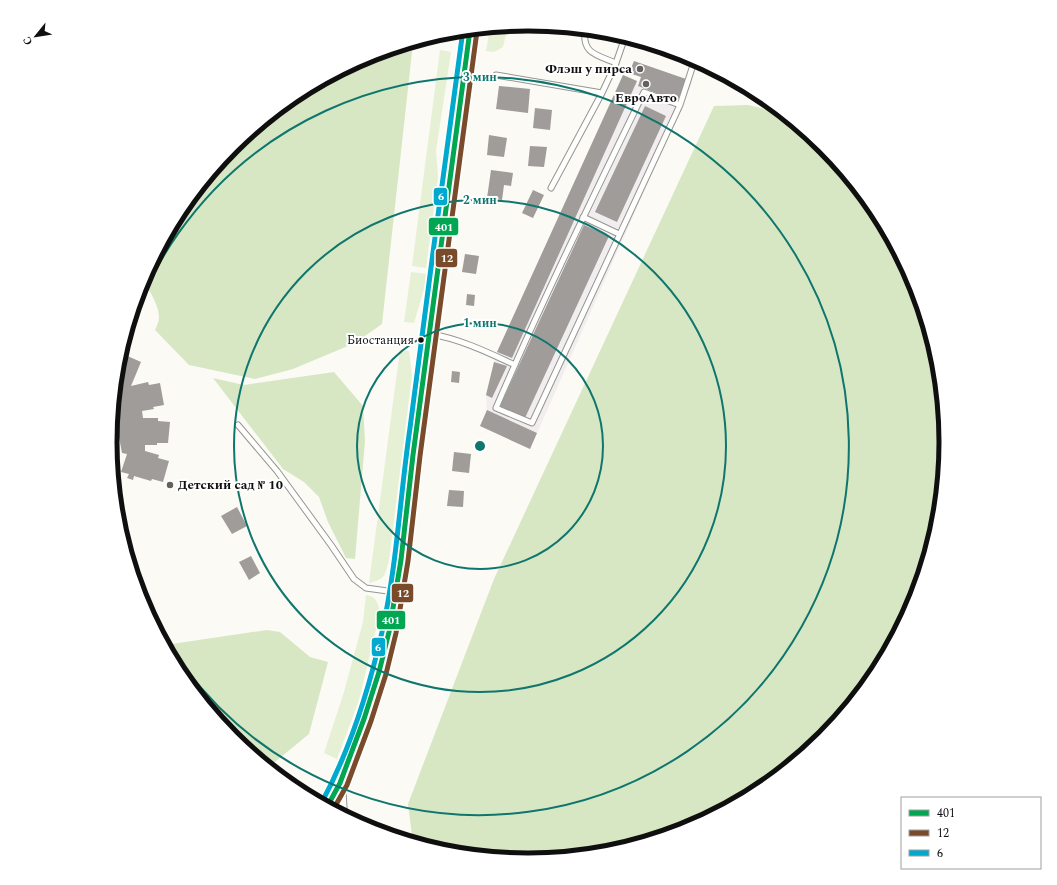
<svg xmlns="http://www.w3.org/2000/svg" width="1057" height="885" font-family="Spectral,serif">
  <style>
    .industrial { fill: #f2eef0 }
    .green { fill: #e6f0d5 }
    .forest { fill: #d7e7c4 }
    .building { fill: #9f9c99 }
    .lines { fill: none; stroke-linecap: round; stroke-linejoin: round }
    .lane-casing { stroke: #959592; stroke-width: 7 }
    .street-casing { stroke: #959592; stroke-width: 12 }
    .secondary-casing { stroke: #8c8b89; stroke-width: 16 }
    .lane { stroke: #fefefd; stroke-width: 5 }
    .street { stroke: #fefefd; stroke-width: 10 }
    .secondary { stroke: #f4f3eb; stroke-width: 14 }
    .bus-1-casing { stroke: #fff; stroke-width: 8 }
    .bus-2-casing { stroke: #fff; stroke-width: 8 }
    .bus-3-casing { stroke: #fff; stroke-width: 8 }
    .bus-1 { stroke: #00a651; stroke-width: 5 }
    .bus-2 { stroke: #7a4b2a; stroke-width: 5 }
    .bus-3 { stroke: #00a9ce; stroke-width: 5 }
    .ring { fill: none; stroke: #0f766e; stroke-width: 2 }
    .poi-dot { fill: #62615f; stroke: #fff; stroke-width: 1.5 }
    .bus-dot { fill: #0f0f0f; stroke: #fff; stroke-width: 1.5 }
    .labels { text-anchor: middle; dominant-baseline: central; stroke-width: 4; stroke-linejoin: round; paint-order: stroke }
    .bus-label { font-size: 12px; fill: #0f0f0f; stroke: #fff; text-anchor: end }
    .poi-label { font-size: 13px; font-weight: bold; fill: #0f0f0f; stroke: #fff; text-anchor: end }
    .rim { fill: none; stroke: #0f0f0f; stroke-width: 5 }
    .centre { fill: #0f766e; stroke: #fff; stroke-width: 2 }
    .ring-label { font-size: 12px; text-anchor: middle; font-weight: bold; fill: #0f766e; stroke: #fff; stroke-width: 4; stroke-linejoin: round; paint-order: stroke }
    .line-badge { stroke: #fff; stroke-width: 1.5 }
    .badge-label { font-size: 11px; text-anchor: middle; font-weight: bold; fill: #fff }
  </style>
  <rect width="100%" height="100%" fill="#fbfaf4"/>
  <path class="industrial" d="M623 75 637 81 638 86 678 101 686 79 693 81 530 449 480 426 487 410 486 395 494 362 497 352Z"/>
  <path class="green" d="M508 26 503 47 494 52 486 51 490 28Z
    M440 50 451 52 436 151 438 177 426 268 412 266Z
    M411 272 426 274 424 289 414 323 404 322Z
    M400 350 409 351 412 375 389 560C385 576 385 579 369 583Z
    M366 595 373 597 377 602 380 610 377 625 359 700 337 759 324 753 344 692 363 622Z"/>
  <path class="forest" d="M412 43H413L382 324 355 343 293 369 255 379 189 365 155 330C157 326 159 321 159 317 159 307 150 288 142 283L181 210 233 146 296 94 369 56Z
    M748 105 784 113 825 147 877 210 915 283 939 361 947 443 939 524 915 603 876 675 824 739 761 791 688 829 610 853 528 861 447 853 413 843 408 804 494 579 714 106Z
    M334 372 363 406 365 441 355 559 346 558 328 522 319 497 304 482 283 469 213 378 244 385Z
    M267 630 280 632 310 657 328 662 309 734 270 766H266L232 738 180 675 165 645Z"/>
  <path class="building" d="M634 61 686 79 678 101 638 86 641 77 629 73Z
    M623 75 637 81 526 327 512 358 497 352Z
    M499 86 530 89 528 113 496 109Z
    M645 106 666 116 617 222 595 212Z
    M535 108 552 110 550 130 533 128Z
    M489 135 507 138 504 157 487 155Z
    M530 146 547 147 544 167 528 166Z
    M491 170 513 173 511 186 504 185 502 200 487 198Z
    M533 190 544 195 533 218 522 213Z
    M584 225 609 236 525 418 500 406Z
    M465 254 479 256 476 274 462 272Z
    M467 294 475 295 474 306 466 305Z
    M123 354 141 362 131 386 148 382 149 385 160 383 164 405 153 407 154 409 142 411 143 418H158V421L170 422 168 443H157V445H145V451L159 455 158 458 169 461 163 482 152 479 151 481 134 476 133 480 127 478 129 474 121 472 127 454 122 453 114 411H117L116 406 114 407 118 366Z
    M494 362 507 366 492 398 486 395Z
    M452 371 460 372 459 383 451 382Z
    M487 410 537 433 530 449 480 426Z
    M454 452 471 454 469 473 452 471Z
    M449 490 464 491 463 507 447 506Z
    M237 507 247 526 232 534 221 516Z
    M251 556 260 573 249 580 239 562Z"/>
  <g class="lines">
    <defs>
      <path id="lane" d="M585 30C582 54 597 55 616 63
        M496 75 602 93
        M680 105 644 92C593 197 542 301 496 408L532 423 680 105 695 59
        M551 188 602 93 616 63 625 37
        M583 217 619 234
        M431 334C460 339 487 352 515 365
        M238 425 277 471 331 545 354 579 366 588 395 592"/>
      <path id="street" d="M340 783 342 815"/>
      <path id="secondary" d="M327 807 340 783 364 719 379 672 389 632 401 560 413 455 470 30"/>
    </defs>
    <use href="#lane" class="lane-casing"/>
    <use href="#street" class="street-casing"/>
    <use href="#secondary" class="secondary-casing"/>
    <use href="#lane" class="lane"/>
    <use href="#street" class="street"/>
    <use href="#secondary" class="secondary"/>
    <defs>
      <path id="bus-1" d="M327 807 340 783 364 719 379 672 389 632 401 560 413 455 470 30"/>
      <path id="bus-2" d="M333 810 347 785 371 721 386 674 396 633 408 561 420 456 477 31"/>
      <path id="bus-3" d="M321 804C349 752 369 689 382 632 397 565 400 496 410 428 427 295 445 163 463 30"/>
    </defs>
    <use href="#bus-1" class="bus-1-casing"/>
    <use href="#bus-2" class="bus-2-casing"/>
    <use href="#bus-3" class="bus-3-casing"/>
    <use href="#bus-1" class="bus-1"/>
    <use href="#bus-2" class="bus-2"/>
    <use href="#bus-3" class="bus-3"/>
  </g>
  <g class="ring">
    <circle cx="480" cy="446" r="123"/>
    <circle cx="480" cy="446" r="246"/>
    <path d="M111 452A369 369 0 0 1 111 430M115 391A369 369 0 1 1 117 513"/>
  </g>
  <g class="poi-dot">
    <circle cx="640" cy="69" r="4"/>
    <circle cx="646" cy="84" r="4"/>
    <circle cx="170" cy="485" r="4"/>
  </g>
  <circle class="bus-dot" cx="421" cy="340" r="3.5"/>
  <g class="labels">
    <g class="bus-label">
      <text x="414" y="340">Биостанция</text>
    </g>
    <g class="poi-label">
      <text x="632" y="69">Флэш у пирса</text>
      <text x="646" y="98" text-anchor="middle">ЕвроАвто</text>
      <text x="178" y="485" text-anchor="start">Детский сад № 10</text>
    </g>
  </g>
  <path d="M0 0H1057V885H0ZM117 442a411 411 0 1 1 822 0a411 411 0 1 1-822 0Z" fill="#fff" fill-rule="evenodd"/>
  <path class="rim" d="M117 442a411 411 0 1 1 822 0a411 411 0 1 1-822 0Z"/>
  <circle cx="480" cy="446" r="6" class="centre"/>
  <g class="ring-label">
    <text x="480" y="81">3 мин</text>
    <text x="480" y="204">2 мин</text>
    <text x="480" y="327">1 мин</text>
  </g>
  <g class="line-badge">
    <rect x="433" y="187" width="15" height="19" rx="4" fill="#00a9ce"/>
    <rect x="428" y="217" width="31" height="19" rx="4" fill="#00a651"/>
    <rect x="435" y="248" width="23" height="20" rx="4" fill="#7a4b2a"/>
    <rect x="391" y="583" width="23" height="20" rx="4" fill="#7a4b2a"/>
    <rect x="376" y="610" width="30" height="20" rx="4" fill="#00a651"/>
    <rect x="371" y="637" width="15" height="20" rx="4" fill="#00a9ce"/>
  </g>
  <g class="badge-label">
    <text x="441" y="200">6</text>
    <text x="444" y="231">401</text>
    <text x="447" y="262">12</text>
    <text x="403" y="597">12</text>
    <text x="391" y="624">401</text>
    <text x="378" y="651">6</text>
  </g>
  <rect x="901" y="797" width="140" height="72" fill="#ffffff" stroke="#9f9f9f"/>
  <rect x="909" y="810" width="20" height="6" fill="#00a651" stroke="#9f9f9f"/>
  <text x="937" y="817" font-size="12" fill="#0f0f0f">401</text>
  <rect x="909" y="830" width="20" height="6" fill="#7a4b2a" stroke="#9f9f9f"/>
  <text x="937" y="837" font-size="12" fill="#0f0f0f">12</text>
  <rect x="909" y="850" width="20" height="6" fill="#00a9ce" stroke="#9f9f9f"/>
  <text x="937" y="857" font-size="12" fill="#0f0f0f">6</text>
  <g transform="translate(36 36) rotate(240)" stroke="#ffffff" stroke-width="3" paint-order="stroke">
  <path d="M0-3L7 15L0 10L-7 15Z" fill="#0f0f0f"/>
  <text y="-6" font-size="11" font-weight="bold" text-anchor="middle" fill="#0f0f0f">С</text>
  </g>
</svg>
